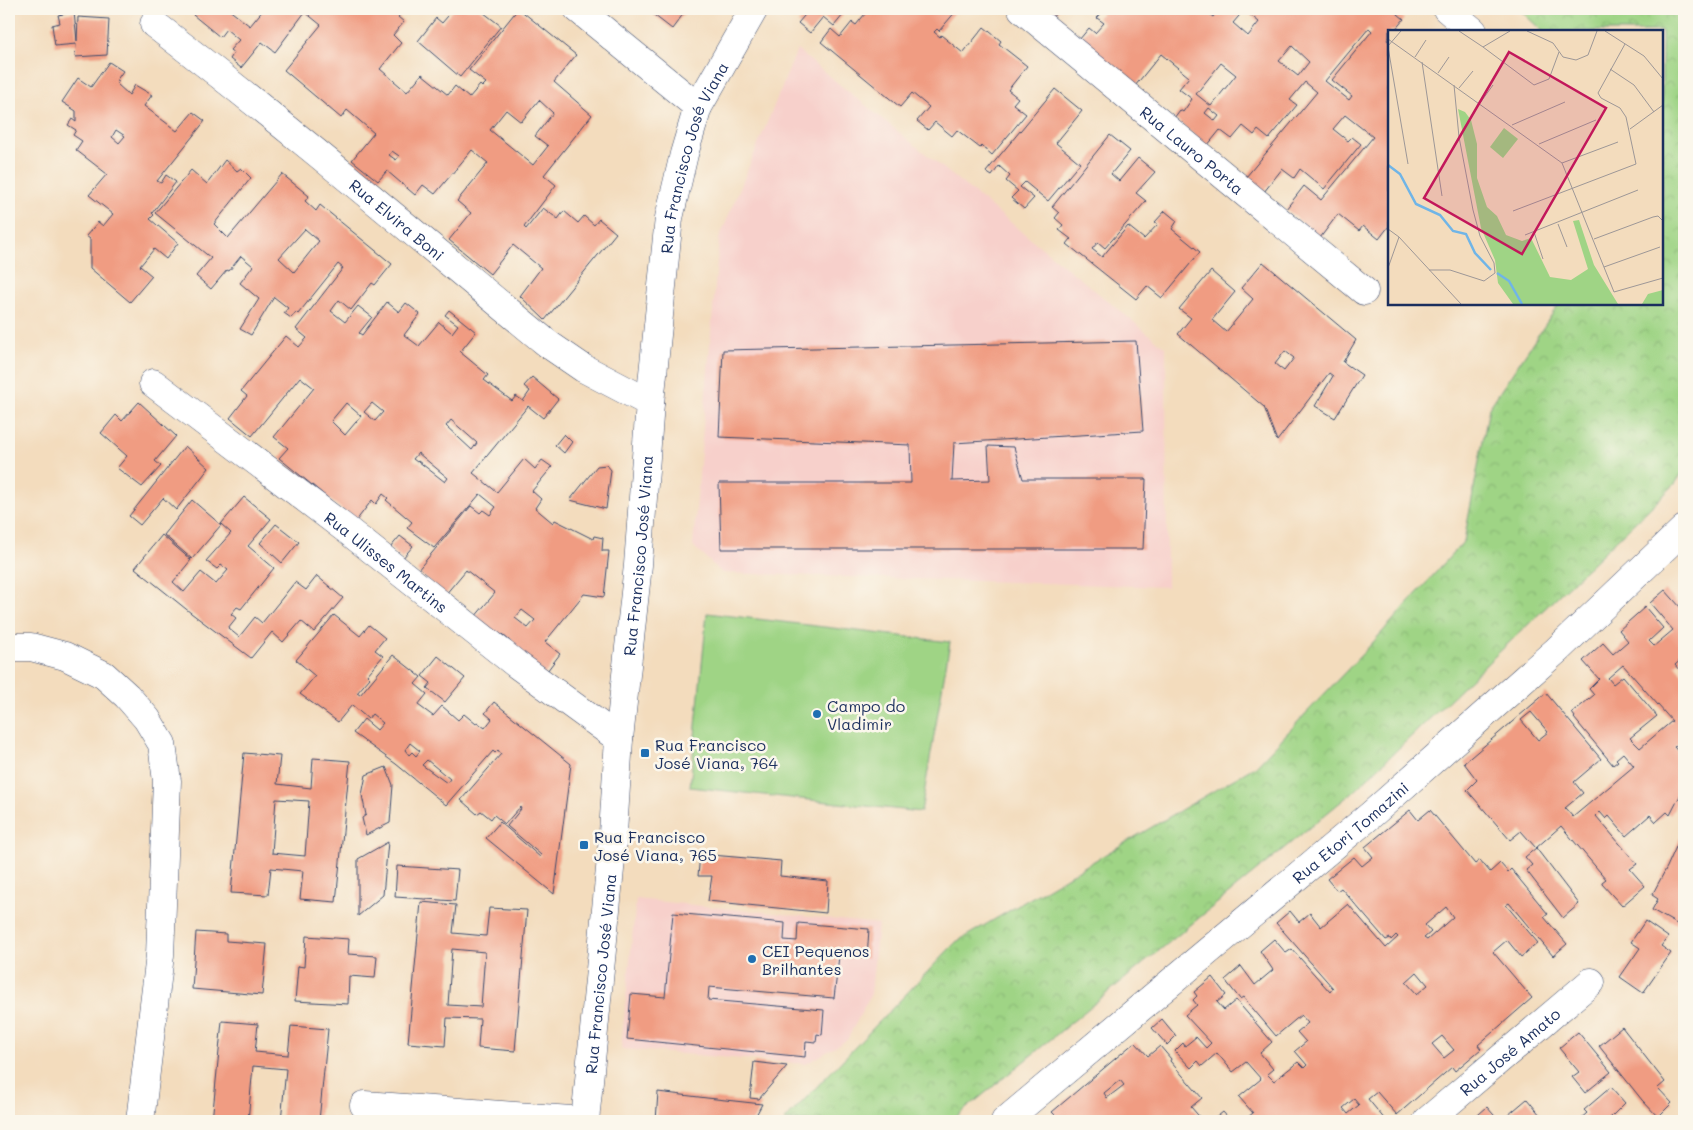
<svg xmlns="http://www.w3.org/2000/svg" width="1693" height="1130" font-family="Mali,sans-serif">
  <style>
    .built { fill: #f7d0cb }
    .park { fill: url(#park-crowns); stroke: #5d8272 }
    .garden { fill: #9fd485; stroke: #5d8272 }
    .building { fill: #f09c82; fill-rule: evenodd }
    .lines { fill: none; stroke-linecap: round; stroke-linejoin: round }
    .minor-casing { stroke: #3b496c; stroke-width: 29 }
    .minor { stroke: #fff; stroke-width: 28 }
    .poi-dot { fill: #1f6fb2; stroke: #fbf7ec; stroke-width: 2 }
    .labels { text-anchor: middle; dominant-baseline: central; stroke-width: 5; stroke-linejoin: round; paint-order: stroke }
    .street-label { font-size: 16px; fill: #1b2f5e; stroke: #fbf7ec }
    .poi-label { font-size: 16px; fill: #1b2f5e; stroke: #fbf7ec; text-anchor: start }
    .inset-river { fill: none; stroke: #70b5e7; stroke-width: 2.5 }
    .inset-road { fill: none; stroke: #9d9797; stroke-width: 1 }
    .view { fill: #c2185b; fill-opacity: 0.15; stroke: #c2185b; stroke-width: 2.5 }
    .inset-edge { fill: none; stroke: #1b2f5e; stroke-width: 2.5 }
  </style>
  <defs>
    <pattern id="park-crowns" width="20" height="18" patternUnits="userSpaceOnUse" patternTransform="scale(1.25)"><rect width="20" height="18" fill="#9fd485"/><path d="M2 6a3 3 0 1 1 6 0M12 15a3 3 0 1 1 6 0" fill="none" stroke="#88b675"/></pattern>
  </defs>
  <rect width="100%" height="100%" fill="#fbf7ec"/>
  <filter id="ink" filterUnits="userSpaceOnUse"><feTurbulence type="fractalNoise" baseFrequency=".02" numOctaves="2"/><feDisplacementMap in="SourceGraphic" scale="10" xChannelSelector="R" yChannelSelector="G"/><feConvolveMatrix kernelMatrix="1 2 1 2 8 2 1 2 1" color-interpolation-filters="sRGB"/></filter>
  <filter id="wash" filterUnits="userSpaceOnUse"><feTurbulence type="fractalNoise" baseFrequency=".0096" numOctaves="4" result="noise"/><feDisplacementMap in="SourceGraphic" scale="20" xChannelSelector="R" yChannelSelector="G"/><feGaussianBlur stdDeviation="1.12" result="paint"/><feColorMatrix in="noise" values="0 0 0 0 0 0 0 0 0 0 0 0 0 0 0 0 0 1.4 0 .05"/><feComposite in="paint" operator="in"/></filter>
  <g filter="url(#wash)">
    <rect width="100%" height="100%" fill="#f3dcbd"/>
    <path class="built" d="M797 50 1166 348 1167 587 722 573 693 546 719 239Z
      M636 899 878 924 871 994 847 1040 806 1064 621 1049Z"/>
    <path class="park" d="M1519 9H1684V470L1675 484 1354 791 951 1121H784L956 942 1256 766 1366 650 1464 541 1489 408 1559 304H1662V31H1542Z"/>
    <path class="garden" d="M707 613 950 642 921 812 690 787Z"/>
    <g id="blocks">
      <path class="building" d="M198 9H228L250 26 264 9H405L398 17 404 22 393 35 401 43 380 69 407 92 422 74 448 95 455 86 469 98 480 85 482 87 486 83 469 70 518 9H519L576 55 554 82 592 115 544 175 556 185 524 227 526 229 543 208 558 219 564 211 578 223 584 216 594 225 599 219 616 233 545 320 520 296 541 268 513 245 490 274 449 240 471 213 457 201 488 163 472 150 435 194 423 185 415 195 387 171 378 181 352 160 374 133 347 110 341 118 284 70 321 25 305 12 275 52 262 42 241 68 230 59 234 53 230 50 239 40 226 29 220 37 193 15ZM539 100 553 113 535 136 548 146 533 165 490 130 506 110 521 122ZM392 151 399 156 396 160 389 155Z
        M454 9H479L501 26 460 77 418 41 436 18 442 23Z
        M650 9H687L672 29 650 12 652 10Z
        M810 9H848L834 26 823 17 810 33 798 23Z
        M869 9H956L957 10 939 31 937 29 934 32 940 37 941 35 963 53 984 27 1001 41 999 44 1027 66 1008 90 1018 98 1013 104 1026 114 992 155 982 146 980 148 957 130 952 136 935 122 928 130 917 121 929 107 912 93 900 107 821 42 831 29 840 37 852 22 856 25Z
        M1041 9H1059L1052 18Z
        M1105 9H1203L1213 17 1218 9H1392L1404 19 1394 31H1389V37L1387 40 1389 42V226L1379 239 1363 226 1359 231 1338 214 1320 238 1286 209 1304 186 1321 200 1373 137 1345 115 1333 129 1348 141 1352 137 1361 144 1324 189 1300 169 1294 178 1282 169 1264 192 1246 177 1317 92 1305 82 1290 100 1297 105 1269 139 1258 130 1254 135 1243 126 1232 139 1220 130 1207 146 1174 118 1180 110 1183 112 1192 99 1179 89 1189 77 1161 54 1135 86 1079 40 1089 28 1095 33 1104 23 1097 18ZM1244 10 1259 22 1248 36 1233 23ZM1369 28 1372 31 1332 80 1352 96 1349 100 1325 81ZM1292 46 1309 62 1298 76 1279 61ZM1221 63 1236 75 1211 106 1196 94ZM1209 108 1219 116 1215 121 1205 113Z
        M74 12 77 41 78 17 109 19 107 55 75 57 76 44 55 46 52 25 60 23 58 15Z
        M109 62 123 71 116 81 118 82 117 84 129 95 135 85 152 95 144 106 177 131 193 112 205 121 157 181 161 183 166 175 176 182 152 213 154 215 150 219 178 243 166 259 154 249 140 266 152 276 130 302 90 268V239L86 236 98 222 103 226 113 214 89 195 107 174 76 150 82 141 73 135 76 130 68 125 72 119 76 122V111L62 102 78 78 91 87ZM116 130 125 136 119 143 112 137Z
        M1055 89 1082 111 1056 143 1080 163 1048 201 1025 182 1020 187 1034 198 1024 209 1011 198 1018 191 1006 181 1010 176 999 166 992 176 986 172Z
        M1110 135 1130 151 1111 174 1119 181 1138 158 1155 172 1136 193 1146 201 1105 248 1098 242 1092 249 1102 257 1128 226 1144 239 1158 224 1155 222 1165 211 1177 221 1172 229 1200 252 1162 298 1147 286 1136 299 1067 244 1071 239 1059 230 1063 225 1055 218 1059 213 1052 207Z
        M225 160 237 171 241 168 251 178 214 224 228 238 282 174 309 196 305 201 316 211 320 205 392 264 375 285 372 283 351 310 339 300 331 311 345 322 358 306 372 317 359 333 362 335 387 302 399 312 406 303 420 314 404 335 419 346 439 322 452 333 458 325 445 315 449 310 476 332 460 352 488 375 484 380 512 401 516 396 523 401 530 391 524 386 532 377 558 399 543 418 528 406 473 473 497 492 524 459 535 469 542 460 552 467 532 491 541 499 535 508 553 523 555 520 593 539 594 536 603 538 602 551H609L604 597 584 594 545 642 560 654 544 675 509 646 511 642 502 634 498 638 474 618 495 593 466 570 445 595 417 571 471 506 480 513 483 510 490 515 496 507 480 494 434 548 407 528 412 522 386 500 388 498 383 494 376 504 372 500 356 521 279 458 288 448 274 437 314 388 300 377 252 436 230 418 247 396 241 391 286 336 299 347 307 338 296 329 343 268 338 264 298 314 296 312 291 318 284 313 288 308 274 297 251 335 240 329 259 299 240 283 253 266 241 256 229 271 227 270 211 289 196 276 211 258 155 213 191 170 207 184ZM305 229 319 241 294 272 279 258ZM346 403 361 416 345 435 331 421ZM372 403 383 412 375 421 364 412ZM451 420 477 443 472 450 446 426ZM418 453 448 478 445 482 418 461 417 462 413 459ZM522 610 535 620 528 628 515 618Z
        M1263 262 1356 340 1343 362 1362 375 1335 418 1315 406 1333 376 1329 373 1277 441 1264 407 1178 334 1191 318 1179 309 1211 271 1235 292 1212 320 1226 332 1253 299 1241 288ZM1285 351 1294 358 1284 371 1275 364Z
        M1136 341 1143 431 954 443 952 481 990 480 988 446 1014 447 1023 479H1146L1143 549H721L719 483H911L910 445 719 437 723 350Z
        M139 402 176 436 155 461 161 466 142 487 117 468 127 456 101 433 116 415 122 421Z
        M564 434 572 442 564 453 555 445Z
        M185 446 209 468 176 510 163 498 140 525 129 516Z
        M607 465 611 470 606 509 570 500 597 466Z
        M244 497 271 519 248 546 274 568 241 609 237 607 231 614 236 618 228 628 239 637 255 617 262 623 295 582 306 590 317 576 343 598 314 632 301 621 283 642 272 632 251 658 191 613 135 568 162 535 191 560 173 582 184 592 201 572 216 584 228 570 221 565 217 569 206 561 231 533 221 524Z
        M192 500 221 525 192 559 164 535Z
        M276 524 299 542 282 563 260 543Z
        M400 536 413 546 402 559 390 548Z
        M1665 590 1681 608 1684 605V657L1675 665 1684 676V739L1674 747 1684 758V788L1670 815 1667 812 1656 822 1650 815 1626 836 1609 816 1606 819 1600 812 1596 816 1637 864 1630 869 1645 886 1622 906 1602 884V882L1606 879 1561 826 1536 848 1521 831 1510 840 1467 790 1477 780 1464 763 1546 693 1601 759 1574 782 1583 793 1565 808 1573 817 1634 766 1623 753 1616 759 1618 761 1613 765 1574 718 1575 717 1572 713 1594 695 1589 689 1599 679 1583 661 1603 643 1613 654 1628 641 1619 630 1645 607 1663 628 1649 641 1654 646 1673 630 1650 603ZM1623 665 1672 721 1640 748 1630 738 1657 716 1623 676 1613 684 1608 678ZM1531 712 1548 732 1538 740 1521 720Z
        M334 615 360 636 369 625 385 638 375 650 383 656 367 675 370 678 357 693 360 695 393 655 421 677 415 684 427 694 418 705 433 716 442 706 458 720 464 714 476 724 477 722 485 728 492 719 485 713 494 702 571 764 554 894 486 838 500 822 540 857 541 855 507 826 521 809 520 807 505 824 494 815 491 819 481 811 477 814 461 800 501 754 498 750 495 753 493 751 446 805 396 764 353 733 364 719 377 730 383 723 372 714 368 719 352 705 338 722 300 694 315 676 296 660ZM410 743 420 751 416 756 412 752 409 755 405 750ZM427 760 450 779 447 783 422 765Z
        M438 656 465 678 445 702 427 688 431 683 422 676Z
        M244 753 280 756 277 784 311 788 313 758 350 761 336 902 300 899 303 871 271 868 268 895 231 893ZM276 799 309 801 305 856 272 853Z
        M386 767 393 785 390 823 366 835 362 818 366 815 362 795 366 775Z
        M1410 810 1418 820 1430 810 1475 864 1480 860 1490 872 1500 863 1508 872 1511 869 1548 914 1544 917 1567 944 1553 956 1509 903 1506 905 1538 943 1521 957 1507 940 1493 952 1532 998 1478 1045 1481 1049 1455 1071 1452 1067 1397 1115 1377 1092 1368 1099 1386 1121H1354L1351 1117 1347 1121H1243L1253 1113 1239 1097 1261 1079 1246 1062 1233 1072 1217 1053 1202 1066 1198 1061 1191 1068 1175 1051 1183 1043 1185 1046 1196 1037 1206 1048 1211 1043 1185 1015 1197 1005 1193 1000 1197 996 1194 992 1212 977 1226 995 1217 1002 1224 1010 1236 1000 1272 1042 1260 1053 1273 1069 1267 1074 1274 1081 1298 1062 1304 1068 1307 1065 1295 1051 1306 1042 1297 1032 1308 1023 1301 1015 1276 1036 1243 997 1240 999 1225 980 1241 966 1255 985 1273 970 1260 951 1274 939 1286 953 1292 949 1330 992 1333 988 1276 923 1290 911 1299 922 1310 913 1321 927 1348 904 1386 948 1398 937 1396 935 1391 940 1390 938 1386 940 1341 888 1337 891 1327 879 1354 857 1362 866 1373 857 1365 847ZM1446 907 1453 917 1427 940 1424 938 1431 932 1425 925ZM1417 972 1428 985 1417 994 1406 982ZM1442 1036 1454 1050 1444 1058 1432 1044ZM1354 1099 1359 1105 1348 1114 1343 1108Z
        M1684 829V928L1652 910 1658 899 1652 895 1667 867Z
        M388 842 383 895 358 916V859Z
        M1536 848 1579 904 1563 918 1526 870 1532 865 1525 857Z
        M700 854 781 861 780 876 828 881 826 913 708 901 712 876H698Z
        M397 866 458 870 455 901 395 897Z
        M421 902 456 905 453 933 486 936 489 908 527 910 515 1051 478 1048 480 1019 447 1018 445 1046 408 1043ZM452 949 485 952 481 1007 448 1005Z
        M673 913 785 923 784 940 797 941 798 923 869 929 867 958 839 956 834 998 709 987 708 1000 824 1010 822 1035 817 1034 816 1042 806 1041 805 1057 627 1039 631 994 665 997Z
        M1645 921 1668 937 1661 946 1671 953 1643 993 1620 977 1640 948 1631 942Z
        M196 932 226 934V941L267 944 262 995 192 989Z
        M306 936 349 939 348 954 377 956 375 978 349 976 348 1004 295 1001 298 966 304 967Z
        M1162 1019 1176 1036 1167 1045 1152 1028Z
        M222 1021 258 1024 255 1052 288 1055 291 1026 328 1029 319 1121H281L286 1069 253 1066 248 1121H212Z
        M1622 1027 1665 1082 1658 1088 1672 1103 1658 1117 1642 1100 1599 1046Z
        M1578 1032 1611 1072 1585 1093 1572 1077 1579 1072 1559 1048Z
        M1135 1042 1148 1056 1160 1046 1171 1059 1170 1061 1202 1098 1191 1107 1203 1121H1061L1052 1112ZM1120 1080 1124 1085 1107 1098 1104 1093Z
        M754 1062 787 1066 759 1099 750 1098Z
        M1611 1087 1625 1103 1609 1119 1611 1121H1578L1587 1113 1584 1110Z
        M658 1092 707 1098 762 1104 753 1121H656Z
        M1527 1099 1545 1121H1501Z
        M1487 1107 1499 1121H1471Z
        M1223 1112 1231 1121H1215L1213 1120Z"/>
    </g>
  </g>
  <g filter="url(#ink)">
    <use href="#blocks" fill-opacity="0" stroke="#3b496c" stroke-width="1"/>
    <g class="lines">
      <defs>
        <g id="minor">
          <path d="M578 9 698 107"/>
          <path id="s1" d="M1022 9 1364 291"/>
          <path d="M1447 9 1473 31"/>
          <path id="s2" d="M154 24C288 126 417 236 548 344L583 368 650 403"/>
          <path id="s3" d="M153 383 347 530 516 664 619 739"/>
          <path d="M9 647H31L65 656 104 675 127 696 147 719 162 744 167 781 160 955 140 1121"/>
          <path d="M364 1105 585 1121"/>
          <path id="s4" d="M585 1121 612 849 619 739 638 565 650 403 669 218 684 154 698 107 754 9"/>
          <path id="s5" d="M1005 1121 1372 814 1557 650 1684 529"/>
          <path id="s6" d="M1427 1121 1591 982"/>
        </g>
      </defs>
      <use href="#minor" class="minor-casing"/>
      <use href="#minor" class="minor"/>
    </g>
  </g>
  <g class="poi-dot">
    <circle cx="817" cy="714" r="5"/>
    <rect x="640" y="748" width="10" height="10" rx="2.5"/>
    <rect x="579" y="840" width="10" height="10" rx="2.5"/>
    <circle cx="752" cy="959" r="5"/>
  </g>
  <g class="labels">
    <g class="street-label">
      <text stroke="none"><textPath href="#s1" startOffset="221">Rua Lauro Porta</textPath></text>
      <text stroke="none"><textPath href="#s4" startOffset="972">Rua Francisco José Viana</textPath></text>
      <text stroke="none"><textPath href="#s2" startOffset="312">Rua Elvira Boni</textPath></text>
      <text stroke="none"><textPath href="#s4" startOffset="568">Rua Francisco José Viana</textPath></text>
      <text stroke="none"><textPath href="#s3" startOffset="294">Rua Ulisses Martins</textPath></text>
      <text stroke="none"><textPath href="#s5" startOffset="450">Rua Etori Tomazini</textPath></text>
      <text stroke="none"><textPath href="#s4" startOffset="148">Rua Francisco José Viana</textPath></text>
      <text stroke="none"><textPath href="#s6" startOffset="108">Rua José Amato</textPath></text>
    </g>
    <g class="poi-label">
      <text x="827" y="705">Campo do<tspan x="827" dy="18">Vladimir</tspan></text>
      <text x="655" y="744">Rua Francisco<tspan x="655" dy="18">José Viana, 764</tspan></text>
      <text x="594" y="836">Rua Francisco<tspan x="594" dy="18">José Viana, 765</tspan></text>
      <text x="762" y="950">CEI Pequenos<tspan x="762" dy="18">Brilhantes</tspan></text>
    </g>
  </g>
  <g transform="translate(1388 30)">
    <rect width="275" height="275" fill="#f3dcbd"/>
    <path d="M70 79 77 82 83 90 89 114V148L99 177 109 186 118 205 134 211 143 208 162 247 183 250 200 239 185 191 191 190 206 235 230 274H125L110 253 107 230 93 198ZM275 260V274H254L260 264Z" fill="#9fd485"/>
    <path d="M116 98 130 109 115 128 102 117Z" fill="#9fd485"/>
    <path class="inset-river" d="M0 135 12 144 28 174 52 185 65 201 78 204 87 223 103 240M109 243 121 251 134 274"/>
    <path class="inset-road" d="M71 1 95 17 122 1M139 1 165 13 175 27 188 30 200 25 209 1M217 1 256 26 275 49M0 9 174 133 226 262 275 248M0 16 13 1M0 17 20 134M95 17 146 55 161 49 171 22M27 27 38 10M34 32 54 166M222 39 246 55 266 82M50 43 61 27M71 58 85 41M92 73 105 55M124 95 177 72M242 99 275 75M151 114 208 90M174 133 230 112M125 181 248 134 238 87 232 78 213 68 210 63 237 14M170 194 179 217M0 199 11 207 73 274M146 202 155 229M137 205 250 160M206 209 265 187 270 186 275 191M216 237 272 217M0 238 11 207M41 240H62L96 251 107 243 106 233 92 206 85 180 71 107 66 55"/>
    <path class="view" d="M121 22 218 78 134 224 36 168Z"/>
    <rect width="275" height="275" class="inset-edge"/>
  </g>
  <rect width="1693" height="1130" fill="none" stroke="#fbf7ec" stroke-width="30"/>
</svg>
